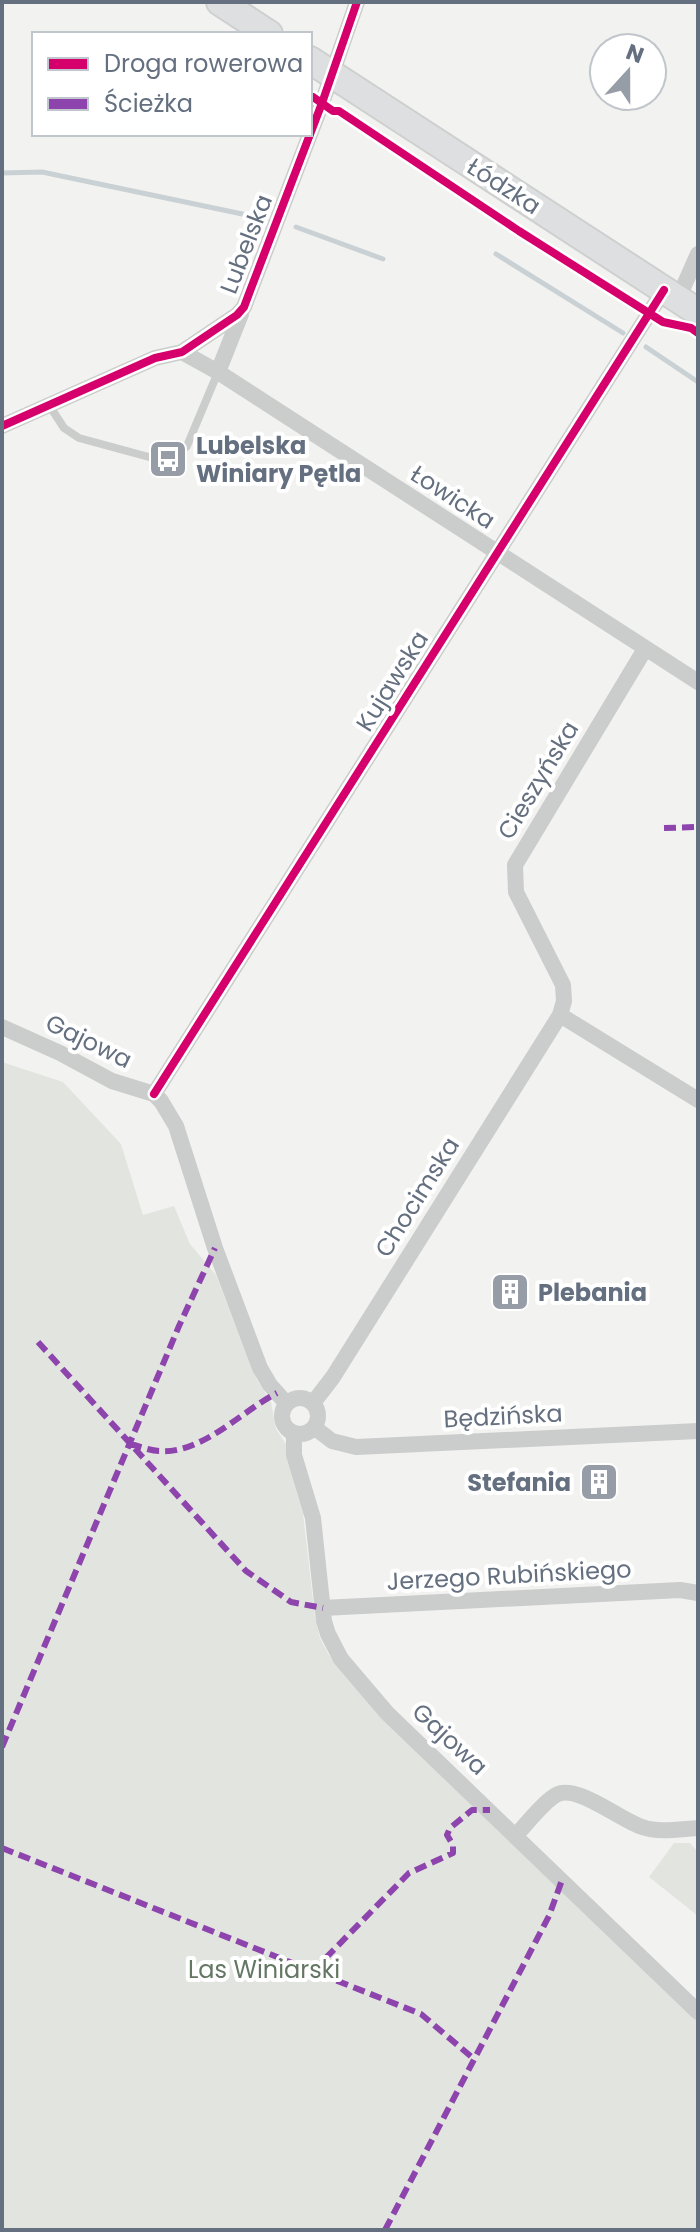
<svg xmlns="http://www.w3.org/2000/svg" width="700" height="2232" font-family="Poppins,sans-serif">
  <style>
    .green { fill: #e2e5df }
    .lines { fill: none; stroke-linecap: round; stroke-linejoin: round }
    .stream { stroke: #cad1d4; stroke-width: 5 }
    .primary-casing { stroke: #cecfcf; stroke-width: 30 }
    .lane { stroke: #cbcccc; stroke-width: 8 }
    .street { stroke: #cbcccc; stroke-width: 16 }
    .primary { stroke: #dedfe0; stroke-width: 26 }
    .quiet { stroke: #8e44ad; stroke-width: 6; stroke-dasharray: 12 6; stroke-linecap: butt }
    .cycleway-casing { stroke: #fff; stroke-width: 13 }
    .cycleway { stroke: #d6006c; stroke-width: 8 }
    .labels { text-anchor: middle; dominant-baseline: central; stroke-width: 8; stroke-linejoin: round; paint-order: stroke }
    .street-label { font-size: 24px; fill: #646f7f; stroke: #fff }
    .poi-label { font-size: 24px; font-weight: bold; fill: #646f7f; stroke: #fff; text-anchor: start }
    .park-label { font-size: 24px; fill: #647763; stroke: #fff }
  </style>
  <rect width="100%" height="100%" fill="#f2f3f1"/>
  <path class="green" d="M2 1062 63 1082 121 1144 143 1215 174 1206 190 1244 216 1275 256 1378 271 1402 276 1429 286 1444 287 1459 303 1513 315 1617 320 1638 329 1655 380 1717 698 2021V2230H2Z
    M674 1843H690L698 1852V1916L649 1877Z"/>
  <g class="lines">
    <path class="stream" d="M2 173 42 172 266 219
      M296 227 383 259
      M496 254 623 333
      M646 347 698 382"/>
    <defs>
      <path id="primary" d="M220 2 269 34
        M310 60 698 312"/>
    </defs>
    <use href="#primary" class="primary-casing"/>
    <path class="lane" d="M49 405 64 428 79 438 149 457 168 459 176 456 187 446 218 372"/>
    <path class="street" d="M678 299 698 254
      M182 352 218 372 698 682
      M218 372 241 314
      M2 426 155 358 182 352 237 315 244 307 250 291 322 103 357 2
      M560 1015 698 1100
      M2 1027 60 1053 112 1081 154 1094 161 1101 176 1126 215 1248 260 1368 270 1385 286 1403
      M154 1094 664 290
      M282 1416a18 18 0 1 1 36 0a18 18 0 1 1-36 0Z
      M313 1403 333 1377 560 1015 564 1001 563 985 516 892 515 865 645 649
      M315 1428 332 1441 356 1447 698 1431
      M294 1435V1455L313 1518 324 1621 328 1634 341 1659 387 1713 698 2012
      M323 1608 680 1590 698 1593
      M516 1835C527 1824 543 1802 556 1795 576 1783 620 1820 642 1827 659 1833 680 1829 698 1828"/>
    <use href="#primary" class="primary"/>
    <path class="quiet" d="M664 828 698 827
      M38 1342 246 1571 291 1602 323 1608
      M130 1444C139 1446 150 1451 160 1451 202 1454 242 1411 277 1393
      M2 1747 179 1326 215 1248
      M2 1848 421 2014 474 2059
      M313 1971 409 1873 453 1853V1845L447 1835 450 1828 472 1810H490
      M385 2230 549 1916 562 1880"/>
    <defs>
      <path id="cycleway" d="M313 97 333 111H339L519 231 663 322 691 328 698 333
        M2 426 155 358 182 352 237 315 244 307 250 291 322 103 357 2
        M154 1094 664 290"/>
    </defs>
    <use href="#cycleway" class="cycleway-casing"/>
    <use href="#cycleway" class="cycleway"/>
  </g>
  <defs>
    <symbol id="bus-square" viewBox="-11 -11 22 22"><rect x="-9" y="-9" width="18" height="18" rx="4" fill="#969da7" stroke="#fff"/><path d="M-5-6H5V4H4V6H2V4H-2V6H-4V4H-5ZM-3.5-4V0h7V-4ZM-3.5 1.2v1.5H-2V1.2ZM2 1.2v1.5H3.5V1.2Z" fill="#fff"/></symbol>
    <symbol id="building-square" viewBox="-11 -11 22 22"><rect x="-9" y="-9" width="18" height="18" rx="4" fill="#969da7" stroke="#fff"/><path d="M-4-6H4V6H1V3H-1V6H-4ZM-2.5-4.3h1.7v1.8h-1.7ZM.8-4.3h1.7v1.8H.8ZM-2.5-1h1.7V.8h-1.7ZM.8-1h1.7V.8H.8Z" fill="#fff"/></symbol>
  </defs>
  <g fill-rule="evenodd">
    <use href="#bus-square" x="146" y="437" width="44" height="44"/>
    <use href="#building-square" x="488" y="1270" width="44" height="44"/>
    <use href="#building-square" x="577" y="1460" width="44" height="44"/>
  </g>
  <g class="labels">
    <g class="street-label">
      <text transform="translate(504 186) rotate(33)">Łódzka</text>
      <text transform="translate(246 244) rotate(-69)">Lubelska</text>
      <text transform="translate(453 497) rotate(33)">Łowicka</text>
      <text transform="translate(392 681) rotate(-58)">Kujawska</text>
      <text transform="translate(538 780) rotate(-59)">Cieszyńska</text>
      <text transform="translate(89 1041) rotate(26)">Gajowa</text>
      <text transform="translate(417 1197) rotate(-58)">Chocimska</text>
      <text transform="translate(503 1416) rotate(-3)">Będzińska</text>
      <text transform="translate(509 1575) rotate(-3)">Jerzego Rubińskiego</text>
      <text transform="translate(450 1739) rotate(43)">Gajowa</text>
    </g>
    <g class="poi-label">
      <text x="196" y="445">Lubelska<tspan x="196" dy="28">Winiary Pętla</tspan></text>
      <text x="538" y="1292">Plebania</text>
      <text x="571" y="1482" text-anchor="end">Stefania</text>
    </g>
    <g class="park-label">
      <text x="264" y="1969">Las Winiarski</text>
    </g>
  </g>
  <rect width="700" height="2232" fill="none" stroke="#646f7f" stroke-width="8"/>
  <rect x="32" y="32" width="280" height="104" fill="#ffffff" stroke="#c1c5cc" stroke-width="2"/>
  <rect x="48" y="58" width="40" height="12" fill="#d6006c" stroke="#c1c5cc" stroke-width="2"/>
  <text x="104" y="72" font-size="24" fill="#646f7f">Droga rowerowa</text>
  <rect x="48" y="98" width="40" height="12" fill="#8e44ad" stroke="#c1c5cc" stroke-width="2"/>
  <text x="104" y="112" font-size="24" fill="#646f7f">Ścieżka</text>
  <g transform="translate(628 72) rotate(21)"><circle r="38" fill="#ffffff" stroke="#c1c5cc" stroke-width="2"/>
  <path d="M0-6L14 30L0 20L-14 30Z" fill="#969da7"/>
  <text y="-12" font-size="22" font-weight="bold" text-anchor="middle" fill="#646f7f">N</text>
  </g>
</svg>
